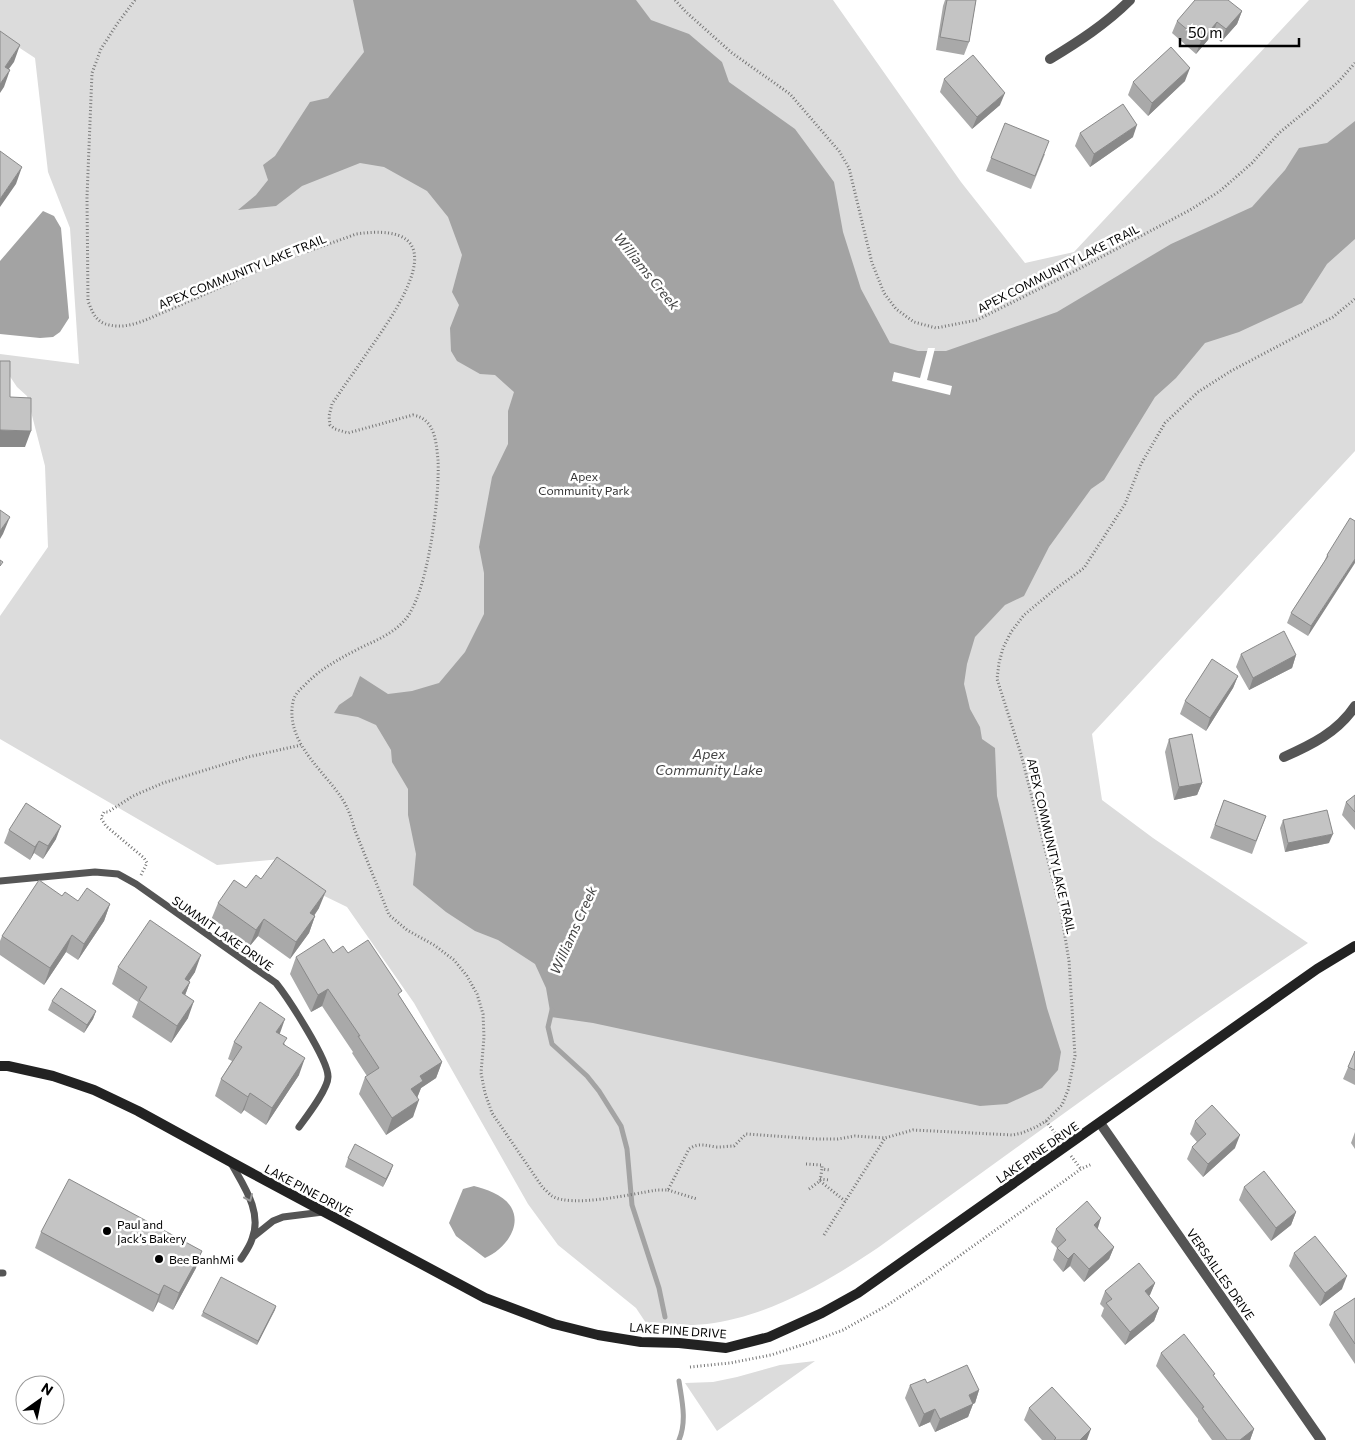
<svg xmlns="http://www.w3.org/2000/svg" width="1355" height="1440" font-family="Commissioner,sans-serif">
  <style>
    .green { fill: #dcdcdc }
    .water { fill: #a3a3a3 }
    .pier { fill: #fff }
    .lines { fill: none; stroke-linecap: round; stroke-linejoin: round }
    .stream { stroke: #a3a3a3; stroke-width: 5 }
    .path { stroke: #777; stroke-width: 3; stroke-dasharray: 1 2.5; stroke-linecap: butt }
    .service { stroke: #555; stroke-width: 7 }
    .minor { stroke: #555; stroke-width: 10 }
    .secondary { stroke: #222; stroke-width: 10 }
    .wall { fill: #a9a9a9 }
    .shaded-wall { fill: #898989 }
    .building { fill: #c4c4c4; stroke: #898989 }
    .oneway { stroke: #999 }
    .poi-dot { fill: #000; stroke: #fff; stroke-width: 2 }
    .labels { text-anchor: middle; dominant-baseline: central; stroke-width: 5; stroke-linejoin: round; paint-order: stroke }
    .street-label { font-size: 12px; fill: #000; stroke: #fff }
    .park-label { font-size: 12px; fill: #333; stroke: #fff }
    .poi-label { font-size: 12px; fill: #000; stroke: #fff; text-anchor: start }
    .water-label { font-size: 14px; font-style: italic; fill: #444; stroke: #fff }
  </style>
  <rect width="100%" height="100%" fill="#fff"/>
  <path class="green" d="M0 0H833L961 182 1025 263 1074 252 1309 0H1355V451L1092 734 1102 800 1153 838 1308 943C1162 1040 1021 1145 879 1247 829 1281 768 1317 707 1324 687 1326 666 1326 646 1323L636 1308 558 1245 528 1204 414 1003 347 907 310 889 281 859 217 865 0 739V616L48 547 45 466 27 396 17 387 9 375 0 374V354L79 364 70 228 48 172 35 58 0 35Z
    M815 1361 717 1431 685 1383 713 1382 737 1377 780 1365Z"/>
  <path class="water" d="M353 0H636L651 20 689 34 722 62 729 82 795 129 834 182 843 232 861 289 890 343 918 351H946L1057 312 1171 244 1252 207 1285 170 1299 148 1327 143 1355 121V239L1327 264 1302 303 1239 332 1205 343 1176 378 1155 397 1104 480 1091 489 1049 547 1024 596 1005 605 975 637 967 664 964 684 970 709 980 727 982 739 995 748 997 796 1047 1008 1061 1052 1058 1070 1042 1088 1007 1104 980 1106 593 1023 551 1017 546 988 535 964 498 940 475 931 446 912 413 885 416 854 408 815V789L392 762 391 750 376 725 358 717 334 713 339 705 352 696 360 676 388 694 412 691 439 683 465 652 484 614V573L479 547 492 477 508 444V411L514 392 495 375 480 374 457 361 451 351 450 328 459 305 452 292 462 255 448 217 427 191 384 167 360 163 302 186 276 206 238 210 256 195 268 180 263 165 275 156 310 102 328 98 364 52Z
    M43 211 54 216 61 228 69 318 60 332 53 337 40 338 0 334V261Z
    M474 1186C486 1189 504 1195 511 1207 523 1227 503 1251 485 1258L456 1236 449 1223 463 1189Z"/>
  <path class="pier" d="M928 348H935L927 380 952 386 950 395 892 381 894 372 920 378Z"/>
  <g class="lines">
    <path class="stream" d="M552 1010 548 1027 552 1044 587 1076 599 1091 621 1126 627 1149 632 1205 659 1288 665 1317
      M679 1440C687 1421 682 1401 679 1381"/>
    <path class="path" d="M135 0 117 24 101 49 92 73 87 197 88 301C94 317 98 325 117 326 133 327 150 318 164 312 195 299 225 285 255 272 288 257 322 247 356 234 461 219 399 307 369 350 357 368 344 386 332 404L329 416 330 425 335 429 348 433 413 415C435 419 436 441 438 460 440 495 428 596 404 621 392 634 377 640 362 647 341 658 319 669 303 687 298 691 294 696 293 702 285 741 322 769 341 797 347 806 352 818 354 828L389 915 407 930 434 945 454 960 467 976 477 994 483 1014 484 1037 481 1073 485 1093 492 1113 543 1188C546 1190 549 1194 552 1196 572 1208 632 1194 657 1190H668L689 1149C699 1142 707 1146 717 1147 723 1147 729 1146 734 1146L746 1134 816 1139H838L855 1136 885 1138 913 1130 1013 1135 1022 1133 1036 1127 1046 1121 1062 1105 1068 1090 1075 1056 1069 961 1061 912 1021 754 997 679 999 663 1003 648 1011 632 1024 615 1054 590 1084 568 1125 504 1141 464 1165 423 1198 392 1231 371 1333 317 1355 299
      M675 0 686 12 732 53 790 94 839 151 849 168 872 263 884 293 896 309 914 322 936 328 977 320 1075 271 1190 210 1220 191 1252 163 1279 133 1312 106 1339 81 1355 63
      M141 875 147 863 144 858 106 826 101 818 104 812H108L133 796 163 783 248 757 301 745
      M1046 1121 1058 1137
      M1071 1156 1081 1169
      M806 1164 822 1165V1169
      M820 1179 829 1180
      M820 1181 845 1201
      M809 1189 820 1181 822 1169 830 1170
      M668 1190 697 1199
      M824 1235 885 1138
      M690 1367 730 1363 771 1355 811 1342 843 1330 886 1306 927 1279 1081 1169 1092 1164"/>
    <path class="service" d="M0 881 95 872 118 874 136 884 276 983C288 998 329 1061 328 1077 328 1089 307 1116 299 1127
      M231 1163C243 1185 263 1212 252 1239 250 1246 245 1253 241 1259
      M253 1237 273 1221 283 1217 323 1212
      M0 1273H3"/>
    <path class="minor" d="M1050 59C1078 42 1106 24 1130 0
      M1284 757C1311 745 1338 732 1355 706
      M1100 1123 1321 1440"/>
    <path class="secondary" d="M0 1066H8L53 1076 94 1090 138 1111 231 1162 485 1298 554 1324 598 1335 641 1342 679 1343 726 1348 769 1337 822 1313 858 1293 1317 969 1355 946"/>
  </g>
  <path class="wall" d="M945 0H976L969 42 964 55 936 50 943 6Z
    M1242 11 1237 24 1221 42 1213 34 1196 54 1172 33 1177 21Z
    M944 79 1000 105 972 129 940 92Z
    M1185 81 1148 116 1128 95 1133 82Z
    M1080 133 1133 137 1090 167 1075 146Z
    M1045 154 1031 189 986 171 991 158Z
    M1355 521 1308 636 1287 623 1291 613 1324 562 1327 555Z
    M1241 654 1296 655 1292 668 1249 690 1236 667Z
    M1238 676 1233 688 1206 731 1180 714 1185 701Z
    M1169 739 1202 783 1197 795 1174 800 1165 752Z
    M1355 795V830L1342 815 1346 802Z
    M1224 800 1266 816 1252 854 1210 838Z
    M1283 820 1329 843 1285 852 1280 828Z
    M9 830 56 839 43 859 34 853 30 860 4 843Z
    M261 879 319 908 314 916H315L309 933 290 959 258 936 249 947 211 920 218 903 246 888Z
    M62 896 78 901 110 904 104 921 78 960 66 952 44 985 0 955V941L2 936Z
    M333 953H348L400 997 442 1062 436 1078 421 1088 417 1098 413 1117 386 1135 359 1094 365 1077 367 1076 352 1053 353 1052 322 1006 311 1012 290 974 296 957Z
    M118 967 195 972 189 981 190 982 185 995 188 1018 171 1043 132 1017 138 1002 112 984Z
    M52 1001 96 1011 93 1019 84 1033 48 1010Z
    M280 1034 299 1075 266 1125 244 1110 241 1114 215 1096 221 1079 232 1061 228 1059 234 1042Z
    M1355 1051V1085L1343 1079Z
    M1195 1121 1235 1148 1203 1177 1187 1159 1192 1147 1197 1142 1190 1134Z
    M1355 1132V1149L1351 1143Z
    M348 1158 393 1165 390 1173 383 1187 345 1167Z
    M1244 1187 1296 1212 1291 1225 1271 1241 1239 1200Z
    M1056 1229H1097L1114 1247 1109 1259 1084 1282 1070 1266 1063 1272 1053 1260 1057 1248 1051 1242Z
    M41 1232 196 1268 173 1310 158 1302 153 1312 35 1248Z
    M1294 1253 1342 1289 1320 1306 1289 1266Z
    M1155 1283 1149 1296 1159 1308 1154 1321 1125 1345 1101 1316 1104 1308 1100 1304 1105 1291Z
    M1355 1298V1364L1329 1325 1334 1312Z
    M276 1306 257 1345 201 1316 203 1312Z
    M1161 1353 1214 1377 1254 1429 1250 1440H1212L1198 1421V1419L1156 1366Z
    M927 1383 979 1390 975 1403 973 1404 968 1417 935 1432 930 1422 919 1427 905 1398 910 1385Z
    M1029 1408 1087 1440H1042L1024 1420Z"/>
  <path class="shaded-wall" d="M1242 11 1237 24 1221 42 1226 29Z
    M1217 22 1213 34 1196 54 1201 41Z
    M20 45 14 62 0 81 5 67Z
    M1190 68 1185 81 1148 116 1152 103Z
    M10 70 4 87 0 93V84Z
    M1005 93 1000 105 972 129 977 117Z
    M1137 125 1133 137 1090 167 1094 154Z
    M22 167 16 184 0 207V199Z
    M0 430 31 431 25 447H0Z
    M10 517 3 534 0 539V531Z
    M1355 559V563L1308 636 1311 626Z
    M1296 655 1292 668 1249 690 1253 678Z
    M1238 676 1233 688 1206 731 1210 718Z
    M1202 783 1197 795 1174 800 1179 787Z
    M61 826 56 839 43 859 48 846Z
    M1333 834 1329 843 1285 852 1288 843Z
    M39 841 34 853 30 860 35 847Z
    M326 891 319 908 304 930 310 913Z
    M110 904 104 921 78 960 84 944Z
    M315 916 309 933 290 959 296 942Z
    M264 919 258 936 249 947 256 930Z
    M72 935 66 952 44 985 50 968Z
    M201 955 195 972 179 995 185 979Z
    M190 982 184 998 182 993Z
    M328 989 322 1006 311 1012 318 995Z
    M194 1001 188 1018 171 1043 177 1026Z
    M96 1011 93 1019 84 1033 87 1025Z
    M285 1019 279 1036 276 1032Z
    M305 1058 299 1075 266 1125 272 1108Z
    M442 1062 436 1078 421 1088 417 1098 411 1089 420 1076Z
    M250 1093 244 1110 241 1114 248 1097Z
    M419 1100 413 1117 386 1135 392 1118Z
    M1240 1135 1235 1148 1203 1177 1208 1164Z
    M393 1165 390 1173 383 1187 386 1179Z
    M1296 1212 1291 1225 1271 1241 1276 1228Z
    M1101 1218 1097 1231 1094 1225Z
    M1114 1247 1109 1259 1084 1282 1089 1269Z
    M202 1251 196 1268 173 1310 179 1293Z
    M1074 1253 1070 1266 1063 1272 1068 1259Z
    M1347 1276 1342 1289 1320 1306 1325 1293Z
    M1155 1283 1150 1295 1140 1303 1145 1291Z
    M164 1285 158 1302 153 1312 159 1295Z
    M276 1306 275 1310 257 1345 258 1341Z
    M1159 1308 1154 1321 1125 1345 1130 1332Z
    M979 1390 975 1403 964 1408 969 1395Z
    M973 1404 968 1417 935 1432 940 1419Z
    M935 1409 930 1422 919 1427 924 1414Z
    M1091 1429 1087 1440H1080Z
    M1254 1429 1250 1440H1240Z"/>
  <path class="building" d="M947 0H976L969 42 940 37Z
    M1195 0H1228L1242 11 1226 29 1217 22 1201 41 1177 21Z
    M0 31 20 45 5 67 10 70 0 84Z
    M1171 47 1190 68 1152 103 1133 82Z
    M973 55 1005 93 977 117 944 79Z
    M1123 104 1137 125 1094 154 1080 133Z
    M1005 123 1049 141 1035 176 991 158Z
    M0 151 22 167 0 199Z
    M0 361H10V397L31 398V431L0 430Z
    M0 510 10 517 0 531Z
    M1350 518 1355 521V559L1311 626 1291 613 1328 556 1327 555Z
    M0 560 3 562 0 566Z
    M1284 631 1296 655 1253 678 1241 654Z
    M1212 659 1238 676 1210 718 1185 701Z
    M1192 734 1202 783 1179 787 1169 739Z
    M1355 795V812L1346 802Z
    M1224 800 1266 816 1256 841 1215 825Z
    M26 803 61 826 48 846 39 841 35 847 9 830Z
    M1327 810 1333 834 1288 843 1283 820Z
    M277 857 326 891 310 913 315 916 296 942 264 919 256 930 218 903 234 880 246 888 256 875 261 879Z
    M39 880 62 896 65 892 78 901 87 888 110 904 84 944 72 935 50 968 2 936Z
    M150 920 201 955 185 979 190 982 182 993 194 1001 177 1026 139 1000 147 987 118 967Z
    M324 939 333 953 343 946 348 953 368 940 402 991 398 994 442 1062 420 1076 423 1081 411 1089 419 1100 392 1118 365 1077 379 1068 358 1036H360L328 989 318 995 296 957Z
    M61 988 96 1011 87 1025 52 1001Z
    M260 1002 285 1019 276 1032 287 1038 283 1044 305 1058 272 1108 250 1093 248 1097 221 1079 242 1047 234 1042Z
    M1355 1051V1070L1348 1067Z
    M1212 1105 1240 1135 1208 1164 1192 1147 1206 1134 1195 1121Z
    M355 1144 393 1165 386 1179 348 1158Z
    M1264 1171 1296 1212 1276 1228 1244 1187Z
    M69 1179 202 1251 179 1293 164 1285 159 1295 41 1232Z
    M1087 1201 1101 1218 1094 1225 1114 1247 1089 1269 1074 1253 1068 1259 1057 1248 1066 1240 1056 1229Z
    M1315 1236 1347 1276 1325 1293 1294 1253Z
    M1139 1263 1155 1283 1145 1291 1159 1308 1130 1332 1106 1303 1112 1299 1105 1291Z
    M221 1277 276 1306 258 1341 203 1312Z
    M1355 1298V1344L1334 1312Z
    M1184 1334 1215 1374 1213 1375 1254 1429 1240 1440H1227L1202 1408 1204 1407 1161 1353Z
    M967 1365 979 1390 969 1395 973 1404 940 1419 935 1409 924 1414 910 1385 925 1379 927 1383Z
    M1052 1387 1091 1429 1080 1440H1054L1056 1438 1029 1408Z"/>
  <defs><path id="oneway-chevron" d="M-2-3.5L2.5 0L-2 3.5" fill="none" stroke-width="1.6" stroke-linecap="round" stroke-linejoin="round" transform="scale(1.25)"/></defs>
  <use class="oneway" href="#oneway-chevron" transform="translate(249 1198) rotate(66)"/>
  <g class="poi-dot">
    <circle cx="107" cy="1231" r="5"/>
    <circle cx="159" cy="1259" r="5"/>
  </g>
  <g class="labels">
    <g class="street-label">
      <text transform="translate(1058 268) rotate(-27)">APEX COMMUNITY LAKE TRAIL</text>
      <text transform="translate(242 271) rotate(-22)">APEX COMMUNITY LAKE TRAIL</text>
      <text transform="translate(1052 846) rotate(77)">APEX COMMUNITY LAKE TRAIL</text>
      <text transform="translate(223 933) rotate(35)">SUMMIT LAKE DRIVE</text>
      <text transform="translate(1037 1152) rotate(-35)">LAKE PINE DRIVE</text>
      <text transform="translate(309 1190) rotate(28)">LAKE PINE DRIVE</text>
      <text transform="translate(1221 1274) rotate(55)">VERSAILLES DRIVE</text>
      <text transform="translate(678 1330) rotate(4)">LAKE PINE DRIVE</text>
    </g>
    <g class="park-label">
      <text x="584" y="476">Apex<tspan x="584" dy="14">Community Park</tspan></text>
    </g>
    <g class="poi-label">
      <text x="117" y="1224">Paul and<tspan x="117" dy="14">Jack’s Bakery</tspan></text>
      <text x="169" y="1259">Bee BanhMi</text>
    </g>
    <g class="water-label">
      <text transform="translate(647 271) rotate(51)">Williams Creek</text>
      <text x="709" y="753">Apex<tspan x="709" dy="16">Community Lake</tspan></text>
      <text transform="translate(573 930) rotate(-66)">Williams Creek</text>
    </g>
  </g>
  <g transform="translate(40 1400) rotate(33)"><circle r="24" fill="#ffffff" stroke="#999999"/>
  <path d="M0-4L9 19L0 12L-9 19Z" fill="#000000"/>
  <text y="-8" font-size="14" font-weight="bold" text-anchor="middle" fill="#000000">N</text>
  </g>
  <path d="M1180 38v8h119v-8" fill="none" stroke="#000000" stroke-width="2.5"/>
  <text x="1188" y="38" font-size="15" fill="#000000" stroke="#ffffff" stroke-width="4" paint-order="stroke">50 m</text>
</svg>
